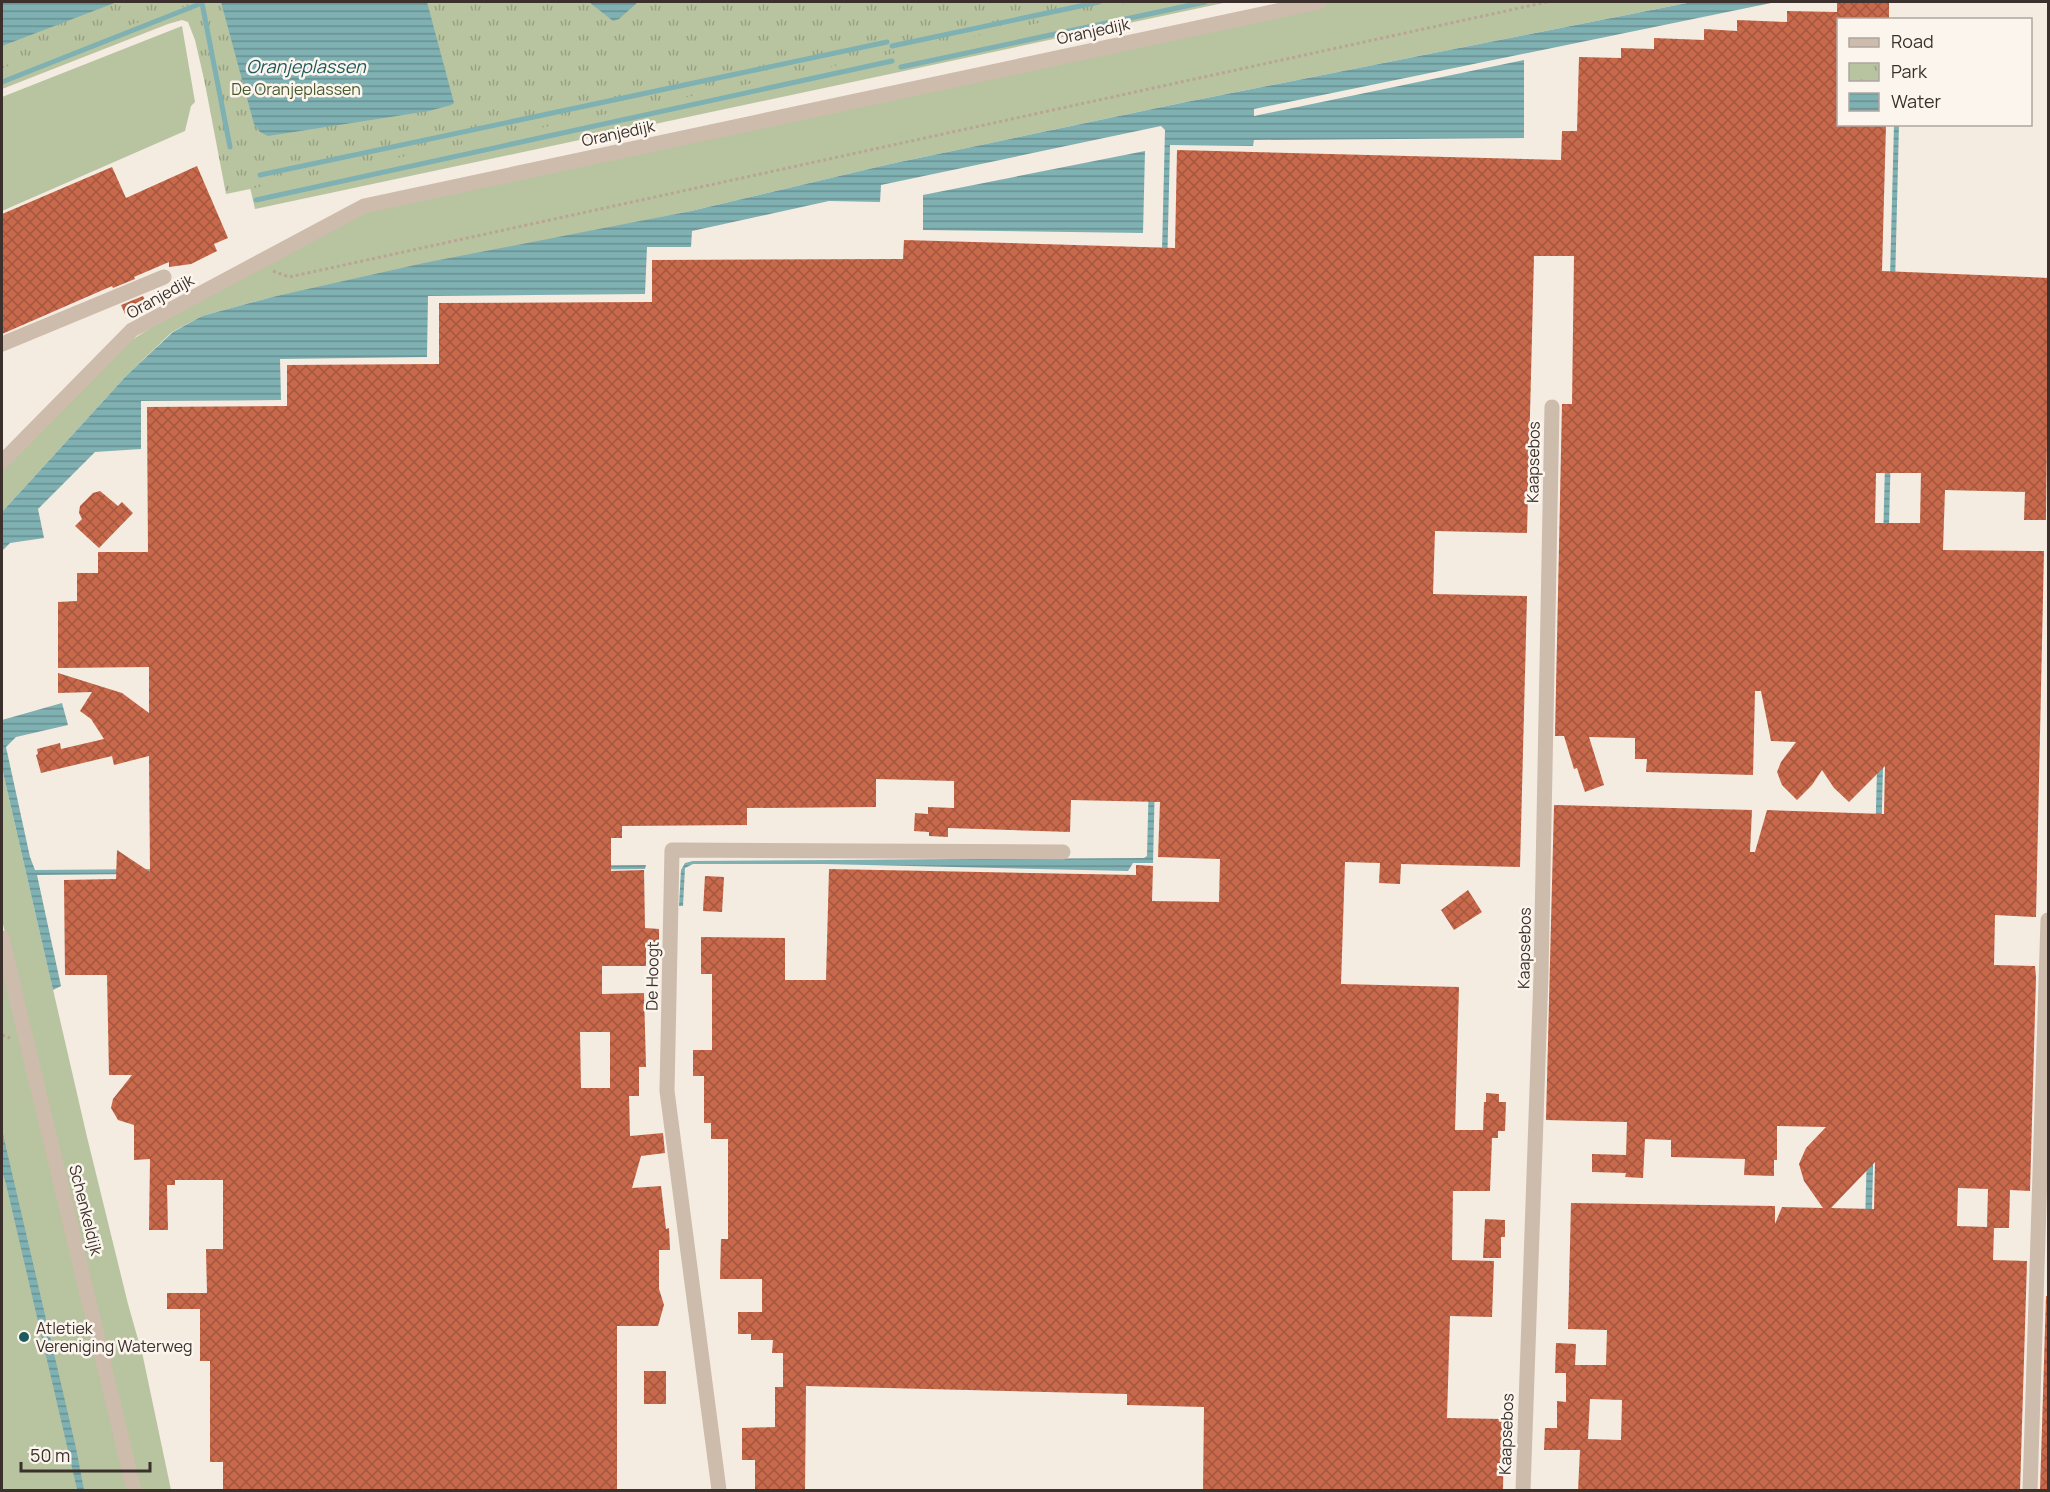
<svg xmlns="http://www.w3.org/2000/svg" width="2050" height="1492" font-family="Manrope,sans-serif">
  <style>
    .green { fill: #b8c4a0 }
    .park { fill: url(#park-tufts) }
    .water { fill: url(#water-rules) }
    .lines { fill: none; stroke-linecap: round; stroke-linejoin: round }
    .stream { stroke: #7fb0b2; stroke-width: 5 }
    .building { fill: url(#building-cross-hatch); fill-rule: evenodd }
    .path { stroke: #b9a596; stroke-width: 3; stroke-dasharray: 3 3; stroke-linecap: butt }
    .minor { stroke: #cdbbac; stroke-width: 15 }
    .poi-dot { fill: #1f5a5e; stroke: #fbf5ee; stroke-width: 2 }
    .labels { text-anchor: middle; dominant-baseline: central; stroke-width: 5; stroke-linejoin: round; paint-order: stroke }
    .street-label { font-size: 16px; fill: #3b302b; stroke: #fbf5ee }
    .park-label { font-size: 16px; fill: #4a5a2e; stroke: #fbf5ee }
    .poi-label { font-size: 16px; fill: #3b302b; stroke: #fbf5ee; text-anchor: start }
    .water-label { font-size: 18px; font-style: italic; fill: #1f5a5e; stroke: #fbf5ee }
  </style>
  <defs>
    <pattern id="park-tufts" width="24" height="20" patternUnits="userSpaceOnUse" patternTransform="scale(1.5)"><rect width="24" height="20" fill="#b8c4a0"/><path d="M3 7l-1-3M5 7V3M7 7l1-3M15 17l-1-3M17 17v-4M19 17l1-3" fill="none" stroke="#97a083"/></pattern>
    <pattern id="water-rules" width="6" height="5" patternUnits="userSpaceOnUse" patternTransform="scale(1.5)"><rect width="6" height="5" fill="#7fb0b2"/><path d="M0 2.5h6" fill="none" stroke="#699091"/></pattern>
    <pattern id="building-cross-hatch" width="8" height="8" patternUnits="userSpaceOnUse" patternTransform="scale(1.5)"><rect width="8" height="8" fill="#c8694b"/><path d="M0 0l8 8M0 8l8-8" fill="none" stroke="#a4573f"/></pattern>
  </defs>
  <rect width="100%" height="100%" fill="#f4ebe1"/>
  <path class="green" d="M117 2H1228L255 209 249 183 213 118 195 40 188 22 182 20 168 24 2 89V46Z
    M1330 2H1692L1181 103 890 164 691 211 272 297 202 316 172 332 127 375 2 512V470L127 343 179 310 357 214 1007 71Z
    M182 26 195 102 191 106 185 131 2 211V97Z
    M2 768 87 1137 128 1304 143 1357 171 1490H139L2 920Z
    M2 949 131 1490H2Z"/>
  <path class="park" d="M2 2H1138L226 194 190 5 2 68Z"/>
  <path class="water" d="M2 2H117L2 46Z
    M221 2H427L454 103 451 105 429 111 268 136 260 132 254 124Z
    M589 2H638L619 19 613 21Z
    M1692 2H1776L1254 109V116L1524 60V138L1254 140 1253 146 1170 145 1153 863H1133L1128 871 824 864H693L685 868 683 906H679L681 870 685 863 693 861 1144 858 1147 856 1165 130 1161 126 881 185 880 202 829 201 692 231 691 247H647L645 294 428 296 427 357 280 359 281 400 141 401V449L95 452 38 509 44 538 10 543 2 551V512L127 375 173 332 202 316 272 297 424 263 691 211 890 164 1181 103Z
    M1899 124 1865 1490H1858L1894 125Z
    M1145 151 1143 233 923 230V195Z
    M62 703 68 725 16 737 6 747 30 857 35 870 646 865 645 869 37 875 61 986 53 990 2 768V720Z
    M2 1130 76 1448 84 1490 77 1489 6 1184 2 1171Z"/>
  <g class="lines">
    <path class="stream" d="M892 46 1099 2
      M901 67 1205 2
      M2 82 202 3 230 147
      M260 175 887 42
      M256 200 892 61"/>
  </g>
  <path class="building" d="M1837 2H1889V20H1839V124H1886L1882 271 2049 278 2046 520H2024L2025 492 1945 490 1943 550 2044 551 2036 917 1995 915 1994 965 2035 966 2036 977 2030 1191 2010 1190 2009 1228H1994L1993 1260 2027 1261 2020 1491H1578L1580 1450H1544L1545 1428H1557V1401L1566 1402V1373H1555L1556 1343 1576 1344 1575 1365H1606L1607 1330 1568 1329 1571 1203 1775 1206V1224L1782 1207 1823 1208 1804 1181 1799 1164 1806 1148 1826 1127 1777 1126V1160H1774V1176L1744 1175 1745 1159 1671 1157V1140L1645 1139 1643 1178 1625 1177 1626 1173 1592 1172V1154L1626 1155 1627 1122 1546 1120 1554 805 1752 810 1750 852H1755L1767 810 1884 814 1885 766 1849 802 1834 788 1822 770 1812 785 1797 800 1782 785 1777 772 1781 762 1796 742 1771 741 1761 691H1755L1753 775 1646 772 1647 759H1635V738L1589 737 1604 785 1585 792 1577 768 1574 769 1564 736H1555L1562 404H1572L1574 256H1534L1527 533 1435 531 1433 594 1527 596 1520 867 1401 864 1400 884 1379 883 1380 863 1345 862 1341 984 1459 987 1455 1130H1483L1484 1102H1486V1093L1499 1094V1102H1506L1505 1131H1498V1138H1492L1490 1191H1453L1452 1260 1494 1261 1492 1317 1450 1316 1447 1418 1504 1419 1503 1491H1203L1204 1407 1127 1405V1394L806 1386 805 1491H755V1460H742V1428L775 1427V1387H783V1353H772L773 1340H751V1334H738V1312H762V1279H720L721 1239H728V1139H711V1123H704V1076H693V1050H712V974H701V937L785 938V980H826L829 869 1136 875V865L1153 866 1152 901 1219 902 1220 859 1158 857 1160 802 1071 800 1070 832 948 828V837L929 836V832L914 831 915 813 928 814V807L954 808V781L876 779V807L747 808V825L622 826V838H611V871L644 870 645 928 659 929V944H646V966H602V994L644 993 646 1067H639V1096H629L630 1136 663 1133 665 1153 641 1156 632 1188 661 1186 666 1229 669 1228 670 1250H659V1289L664 1305 658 1326H617V1491H223V1462H210V1361H200V1309H167V1293H207L206 1249H223V1180H175V1185H167L168 1230H149L150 1159 134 1160V1125L118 1120 111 1108 113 1099 132 1075H109L107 975H65L64 880 116 879 117 850 150 872 149 756 114 765 112 756 41 773 36 755 38 754 37 749 60 743 61 749 104 739 91 719 80 711 92 692 58 693V673L122 693 149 713V667L58 668V602L77 601V573H98V552H148L147 407 287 406V365L439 364V303L652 302V260L903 259 904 240 1175 248 1177 150 1561 160 1562 131H1577L1579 57 1621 58V48L1654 49V38L1704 40V29L1737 31V20L1787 22V11L1837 12ZM1876 473H1921L1920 523H1875ZM580 1032H610V1088H581ZM1875 1162 1874 1209 1831 1208ZM1958 1188 1988 1189 1987 1227 1957 1226ZM1590 1399 1622 1400 1621 1440 1588 1439Z
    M197 166 228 238 214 244 217 251 191 264 169 267V262L134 277 135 279 113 288 112 286 2 334V214L112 167 126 198Z
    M143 296 147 304 125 314 121 305Z
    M100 491 118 506 122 502 133 513 99 548 75 526 82 519 79 513 80 506 93 493Z
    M705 876 724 877 722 912 703 911Z
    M1468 890 1482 912 1454 930 1441 910Z
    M1485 1219 1505 1220V1237H1501V1258H1483Z
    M2046 1296H2049V1491H2040Z
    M644 1371H666V1404H644Z"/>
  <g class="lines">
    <path class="path" d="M273 271 289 277 1547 2
      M2 1035 10 1038"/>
    <path class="minor" d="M2 344 164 277
      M2 462 132 330 364 206 1319 2
      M2 938 134 1490
      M719 1490 667 1091 672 850 1063 852
      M1523 1490 1541 975 1552 407
      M2030 1490 2048 920"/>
  </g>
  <circle class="poi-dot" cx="24" cy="1337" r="6"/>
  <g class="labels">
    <g class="street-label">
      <text transform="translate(1093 31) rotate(-12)">Oranjedijk</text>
      <text transform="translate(618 133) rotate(-12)">Oranjedijk</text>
      <text transform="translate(160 296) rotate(-29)">Oranjedijk</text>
      <text transform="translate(1533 462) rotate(-89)">Kaapsebos</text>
      <text transform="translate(1524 948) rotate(-89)">Kaapsebos</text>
      <text transform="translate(652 976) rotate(-89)">De Hoogt</text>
      <text transform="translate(86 1210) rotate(76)">Schenkeldijk</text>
      <text transform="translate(1506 1434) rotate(-88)">Kaapsebos</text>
    </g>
    <g class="park-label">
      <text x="296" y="89">De Oranjeplassen</text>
    </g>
    <g class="poi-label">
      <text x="36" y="1328">Atletiek<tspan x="36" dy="18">Vereniging Waterweg</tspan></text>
    </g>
    <g class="water-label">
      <text x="306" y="66">Oranjeplassen</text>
    </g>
  </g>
  <rect width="2050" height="1492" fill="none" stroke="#3b302b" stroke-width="6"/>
  <rect x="1837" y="18" width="195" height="108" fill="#fbf5ee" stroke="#aea6a0" stroke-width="1.5"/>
  <rect x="1849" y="38" width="30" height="9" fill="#cdbbac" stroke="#aea6a0" stroke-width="1.5"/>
  <text x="1891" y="48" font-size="18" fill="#3b302b">Road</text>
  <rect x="1849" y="63" width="30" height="18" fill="url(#park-tufts)" stroke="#aea6a0" stroke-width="1.5"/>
  <text x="1891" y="78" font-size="18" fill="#3b302b">Park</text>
  <rect x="1849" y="93" width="30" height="18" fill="url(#water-rules)" stroke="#aea6a0" stroke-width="1.5"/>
  <text x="1891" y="108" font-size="18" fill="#3b302b">Water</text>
  <path d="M21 1462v9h129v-9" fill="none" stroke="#3b302b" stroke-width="3"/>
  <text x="30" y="1462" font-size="18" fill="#3b302b" stroke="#fbf5ee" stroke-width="4.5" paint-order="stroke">50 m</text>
</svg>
